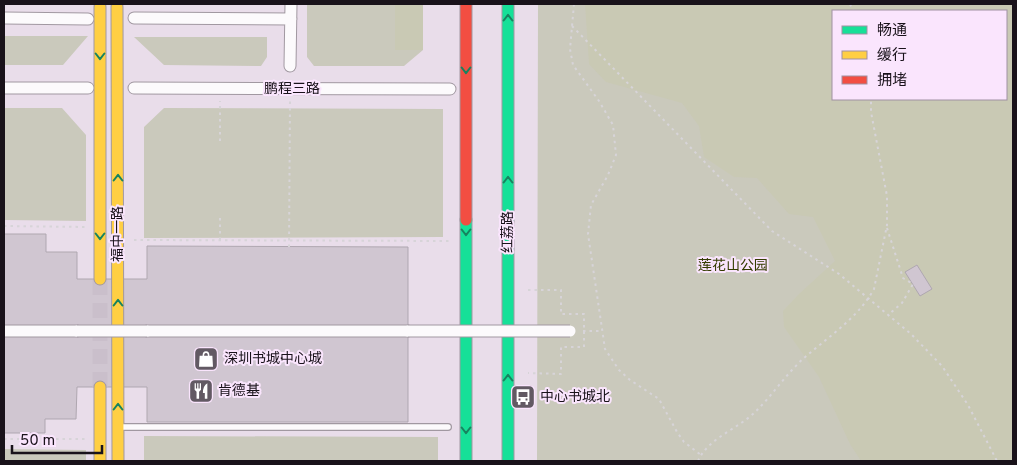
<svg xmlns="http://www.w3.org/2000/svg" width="1017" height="465" font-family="Overpass,'Noto Sans SC',sans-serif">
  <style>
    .green { fill: #cac9bc; fill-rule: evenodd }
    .forest { fill: #c9c9b4; fill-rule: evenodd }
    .building { fill: #d0c6d1; stroke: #afa7b0 }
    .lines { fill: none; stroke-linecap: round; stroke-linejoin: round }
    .secondary-tunnel { stroke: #cabfcb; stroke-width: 15; stroke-dasharray: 15 8; stroke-linecap: butt }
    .lane-casing { stroke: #a198a1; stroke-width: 8 }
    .street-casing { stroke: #a198a1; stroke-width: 13 }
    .fast-casing { stroke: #a198a1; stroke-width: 13 }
    .slow-casing { stroke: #a198a1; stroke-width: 13 }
    .jam-casing { stroke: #a198a1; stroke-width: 13 }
    .path { stroke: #d7d4d8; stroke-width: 2; stroke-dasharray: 2.5 4; stroke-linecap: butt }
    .lane { stroke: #fcfafc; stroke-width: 5.5 }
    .street { stroke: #fcfafc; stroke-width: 11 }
    .fast { stroke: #16e098; stroke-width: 11 }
    .slow { stroke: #ffcf43; stroke-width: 11 }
    .jam { stroke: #f24e42; stroke-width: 11 }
    .street-bridge-casing { stroke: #a198a1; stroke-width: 13; stroke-linecap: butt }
    .street-bridge { stroke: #fcfafc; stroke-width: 11 }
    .oneway { stroke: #17835f }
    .labels { text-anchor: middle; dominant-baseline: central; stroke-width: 4; stroke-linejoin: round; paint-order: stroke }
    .street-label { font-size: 14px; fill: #19121a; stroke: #fae5fd }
    .park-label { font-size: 14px; fill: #343c00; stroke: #fae5fd }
    .poi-label { font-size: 14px; fill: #19121a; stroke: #fae5fd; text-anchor: start }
  </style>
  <rect width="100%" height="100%" fill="#e9ddea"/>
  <path class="green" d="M307 4H395V49L423 50 404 66H314L307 57Z
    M538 4H1013V461H537ZM833 11H1006V99H833Z
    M4 36H88L63 65H4Z
    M134 37H267V57L261 66 164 65Z
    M4 108H62L86 135V221L4 220Z
    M164 108 443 109V237L144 238V127Z
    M144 436 438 437V461H144Z
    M4 449 86 450V461H4Z"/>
  <path class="forest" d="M395 4H423V50H395Z
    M585 4H1013V461H861L850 444 819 377 784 327 783 311 799 294 835 261 813 217 789 214 757 178 734 177 704 157 699 126 682 103 606 82 589 64ZM833 11H1006V99H833Z"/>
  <path class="building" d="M4 234H46V252H77V279H147V246L408 247V422H147V387H77L76 419H45V433H4Z
    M917 265 932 289 920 296 905 272Z"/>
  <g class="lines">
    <path class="secondary-tunnel" d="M100 387V279"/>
    <defs>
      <path id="lane" d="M118 427H448"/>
      <path id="street" d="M4 18 88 19
        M134 18 291 19
        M290 66 291 4
        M4 88H88
        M134 88 450 89
        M4 331H77
        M147 331H408"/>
      <path id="fast" d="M508 4V461
        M466 220V461"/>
      <path id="slow" d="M100 7V279
        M117 7 118 461
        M100 387V461"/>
      <path id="jam" d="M466 4V220"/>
    </defs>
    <use href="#lane" class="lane-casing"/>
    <use href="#street" class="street-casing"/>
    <use href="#fast" class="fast-casing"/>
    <use href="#slow" class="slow-casing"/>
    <use href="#jam" class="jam-casing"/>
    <path class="path" d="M574 4 570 49 573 65 599 101 613 125 616 155 608 175 591 205 588 234 605 349 619 370 630 380 659 399 677 432 684 442 701 455
      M850 4 853 11
      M572 26 772 231 839 274 911 334 942 366 968 405 997 461
      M220 141V101
      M4 226 86 227
      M887 228 903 278 913 284 902 303 888 315
      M134 240 449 241
      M220 240V216
      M289 247 290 101
      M528 290H561V314H584V347H561V374L528 373
      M583 331H602
      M4 439H87
      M698 461C708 438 738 429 755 412 772 396 786 374 804 358 828 337 858 318 874 289L887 225V196L871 112V99"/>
    <use href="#lane" class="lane"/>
    <use href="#street" class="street"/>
    <use href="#fast" class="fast"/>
    <use href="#slow" class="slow"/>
    <use href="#jam" class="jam"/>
    <defs>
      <path id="street-bridge" d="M77 331H147
        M408 331H570"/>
    </defs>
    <use href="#street-bridge" class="street-bridge-casing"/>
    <use href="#street-bridge" class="street-bridge"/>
  </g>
  <defs><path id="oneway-chevron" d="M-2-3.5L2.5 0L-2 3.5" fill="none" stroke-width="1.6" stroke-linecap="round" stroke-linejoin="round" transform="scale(1.25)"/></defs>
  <g class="oneway">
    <use href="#oneway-chevron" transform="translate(508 18) rotate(-90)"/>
    <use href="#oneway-chevron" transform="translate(100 56) rotate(90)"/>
    <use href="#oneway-chevron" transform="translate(466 70) rotate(90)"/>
    <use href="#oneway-chevron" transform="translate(118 178) rotate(-90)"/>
    <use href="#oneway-chevron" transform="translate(508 180) rotate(-90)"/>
    <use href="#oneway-chevron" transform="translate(466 232) rotate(90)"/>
    <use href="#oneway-chevron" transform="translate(100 236) rotate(90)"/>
    <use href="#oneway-chevron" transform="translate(118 303) rotate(-90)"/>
    <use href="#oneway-chevron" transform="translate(508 378) rotate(-90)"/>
    <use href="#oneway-chevron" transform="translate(118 407) rotate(-90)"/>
    <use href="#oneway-chevron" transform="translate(466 430) rotate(90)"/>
  </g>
  <defs>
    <symbol id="shop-square" viewBox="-11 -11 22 22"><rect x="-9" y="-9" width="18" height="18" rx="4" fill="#625963" stroke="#fae5fd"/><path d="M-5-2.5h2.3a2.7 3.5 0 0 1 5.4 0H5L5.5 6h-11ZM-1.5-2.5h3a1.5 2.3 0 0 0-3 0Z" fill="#fff"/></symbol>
    <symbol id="restaurant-square" viewBox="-11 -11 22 22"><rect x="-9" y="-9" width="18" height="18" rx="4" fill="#625963" stroke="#fae5fd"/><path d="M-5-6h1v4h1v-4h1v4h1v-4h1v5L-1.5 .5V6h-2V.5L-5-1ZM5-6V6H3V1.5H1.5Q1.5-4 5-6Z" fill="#fff"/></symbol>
    <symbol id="bus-square" viewBox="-11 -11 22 22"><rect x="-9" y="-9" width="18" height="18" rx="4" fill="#625963" stroke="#fae5fd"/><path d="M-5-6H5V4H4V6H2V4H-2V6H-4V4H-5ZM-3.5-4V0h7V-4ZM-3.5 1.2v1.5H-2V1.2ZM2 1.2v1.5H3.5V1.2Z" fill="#fff"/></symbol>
  </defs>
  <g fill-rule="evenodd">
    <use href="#shop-square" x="192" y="345" width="28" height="28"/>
    <use href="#restaurant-square" x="187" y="377" width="28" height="28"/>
    <use href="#bus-square" x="509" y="383" width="28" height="28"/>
  </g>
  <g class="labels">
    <g class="street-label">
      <text x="292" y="89">鹏程三路</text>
      <text transform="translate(508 232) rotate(-90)">红荔路</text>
      <text transform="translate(118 234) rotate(-90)">福中一路</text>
    </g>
    <g class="park-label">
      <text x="733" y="266">莲花山公园</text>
    </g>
    <g class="poi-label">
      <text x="224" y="359">深圳书城·中心城</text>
      <text x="218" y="391">肯德基</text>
      <text x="540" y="397">中心书城北</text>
    </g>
  </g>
  <rect width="1017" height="465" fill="none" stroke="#19121a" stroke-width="10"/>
  <rect x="832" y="10" width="175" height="90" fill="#fae5fd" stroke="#a091a2"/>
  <rect x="842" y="26" width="25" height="8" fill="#16e098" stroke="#a091a2"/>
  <text x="877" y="35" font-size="15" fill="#19121a">畅通</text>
  <rect x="842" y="51" width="25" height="8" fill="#ffcf43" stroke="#a091a2"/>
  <text x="877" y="60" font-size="15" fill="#19121a">缓行</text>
  <rect x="842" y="76" width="25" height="8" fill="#f24e42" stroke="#a091a2"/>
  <text x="877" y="85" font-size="15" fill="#19121a">拥堵</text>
  <path d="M12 445v8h90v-8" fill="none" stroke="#19121a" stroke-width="2.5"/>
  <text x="20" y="445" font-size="15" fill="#19121a" stroke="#fae5fd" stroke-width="4" paint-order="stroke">50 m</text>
</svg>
